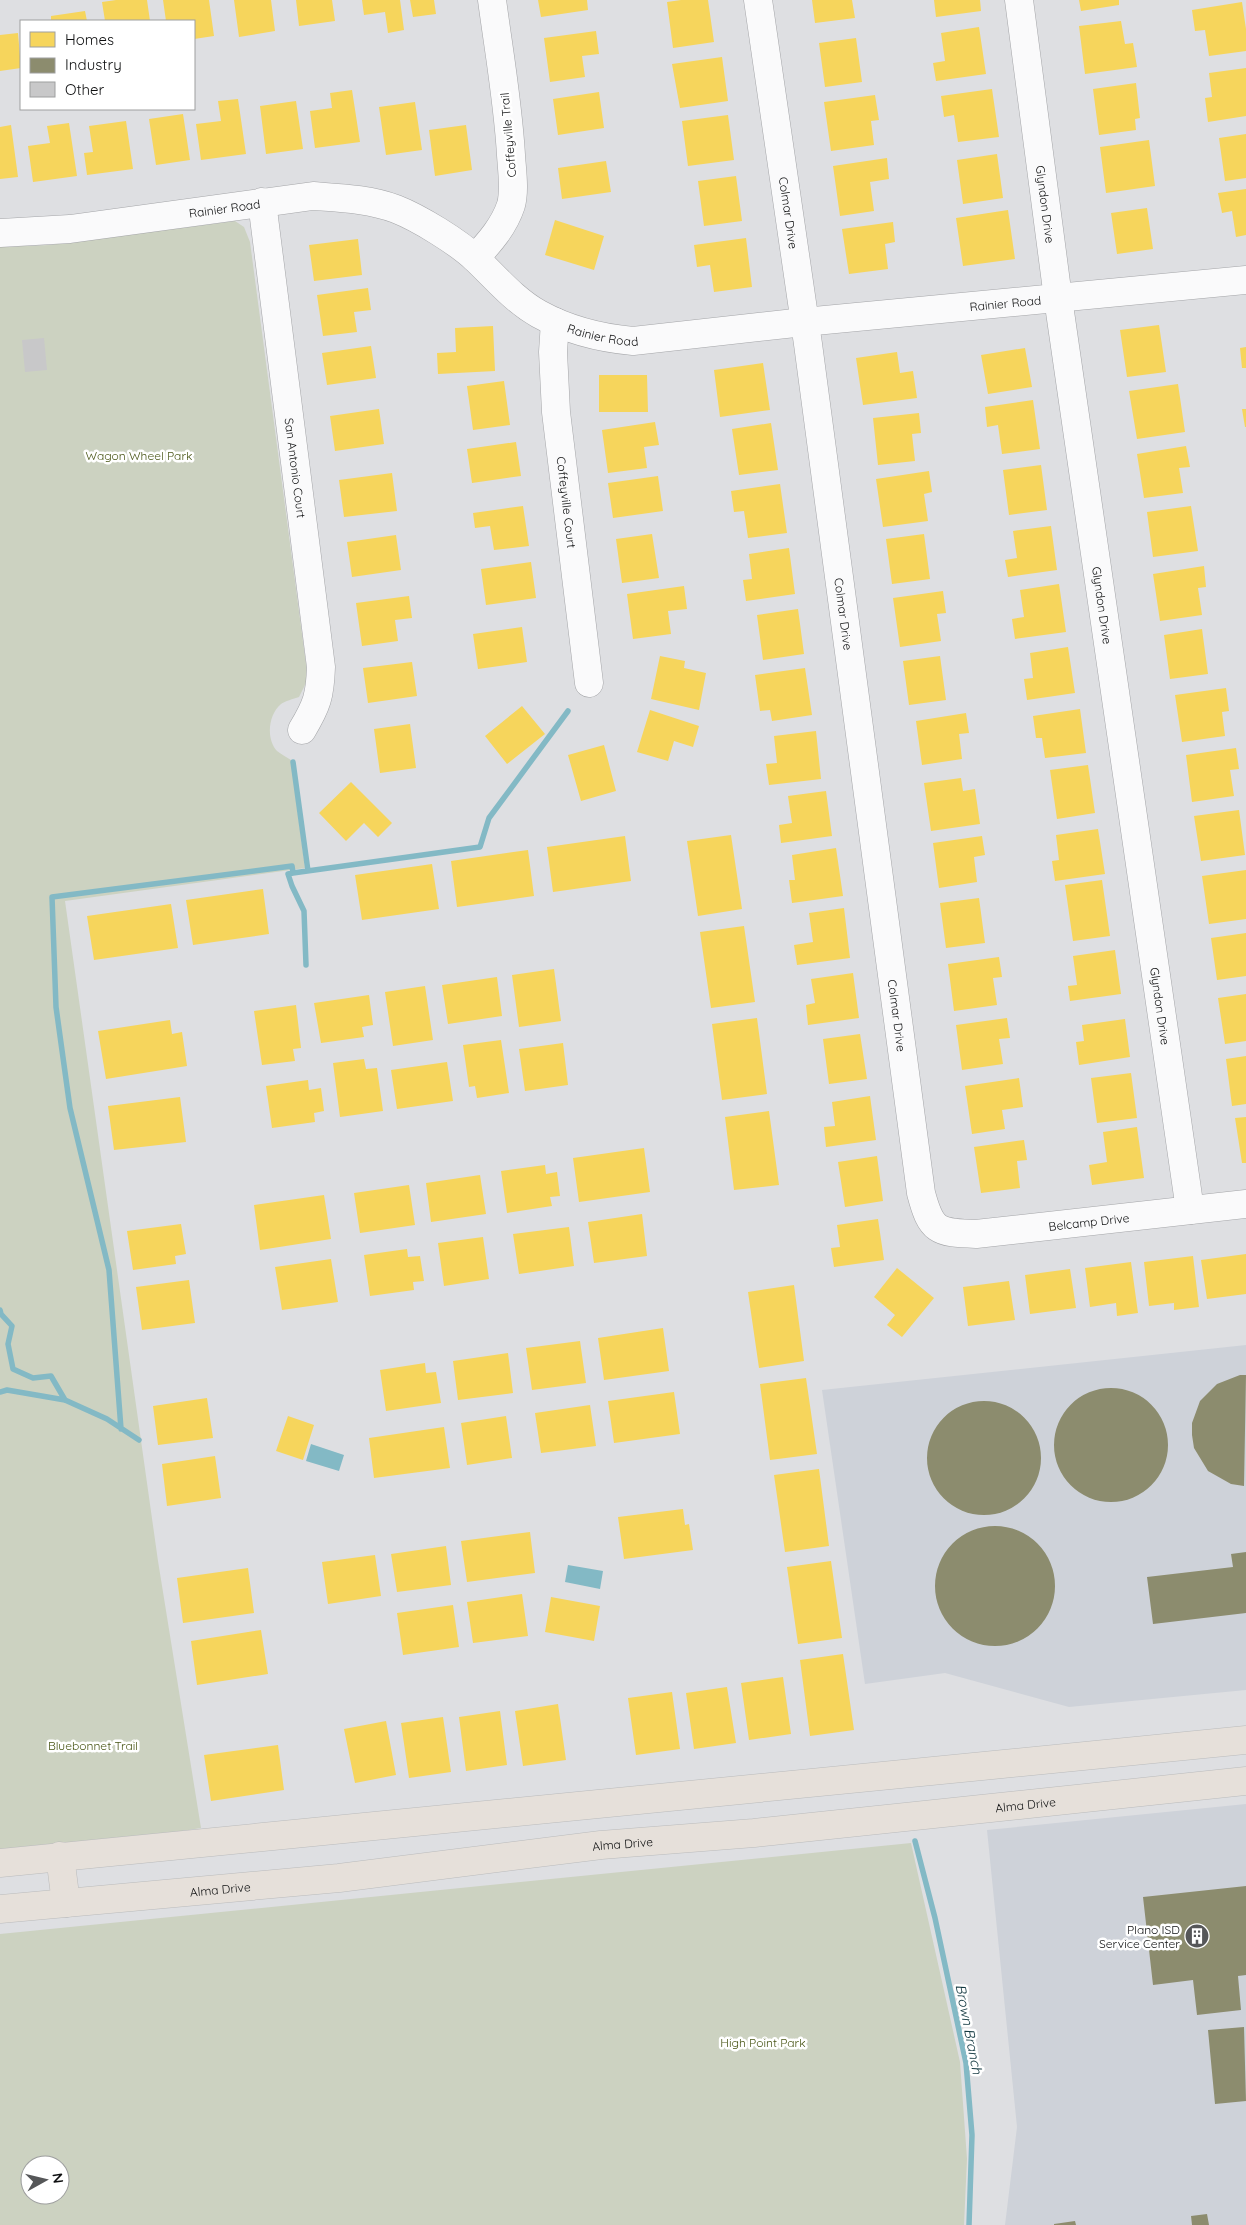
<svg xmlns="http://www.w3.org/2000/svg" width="1246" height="2225" font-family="Quicksand,sans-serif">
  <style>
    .built { fill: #ced2d9 }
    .green { fill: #ccd2c1; fill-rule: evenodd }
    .water { fill: #83b9c5 }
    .homes { fill: #f6d55c }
    .industry { fill: #8c8c6e }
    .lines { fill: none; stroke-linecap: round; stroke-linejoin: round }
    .stream { stroke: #83b9c5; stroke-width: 5.5 }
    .building { fill: #c8c8c9 }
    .minor-casing { stroke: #a4a5a8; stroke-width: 29 }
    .major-casing { stroke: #babbbc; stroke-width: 29 }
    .minor { stroke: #fafafb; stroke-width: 28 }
    .major { stroke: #e6e0da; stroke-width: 28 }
    .labels { text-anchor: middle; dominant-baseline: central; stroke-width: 5; stroke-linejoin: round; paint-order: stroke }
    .street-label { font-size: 12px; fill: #0d0e0f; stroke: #fff }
    .park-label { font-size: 12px; fill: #485515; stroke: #fff }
    .poi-label { font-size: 12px; fill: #0d0e0f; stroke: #fff; text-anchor: end }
    .water-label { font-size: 14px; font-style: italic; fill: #143941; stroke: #fff }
  </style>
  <rect width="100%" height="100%" fill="#dedfe2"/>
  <path class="built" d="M1246 1345V1690L1069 1707 945 1673 865 1684 822 1390Z
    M1246 1804V2225H1005L1017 2127 987 1830Z"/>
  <path class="green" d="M235 221 244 227 250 242 308 679 299 697C293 699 285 701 281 704 268 715 266 739 277 751 281 754 286 757 291 760L305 868 65 901 158 1561 201 1828 139 1838 0 1851V247L49 245Z
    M911 1843 960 2062 967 2159 964 2225H0V1934ZM30 2165H60V2195H30Z"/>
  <path class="water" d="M311 1444 344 1455 339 1471 306 1461Z
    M568 1565 603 1571 600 1589 565 1582Z"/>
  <path class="homes" d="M116 0H147L150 21H105L102 2Z
    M163 0H209L214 36 194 39V21H166Z
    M234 0H271L275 31 239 37Z
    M296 0H332L335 21 299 26Z
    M362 0H400L404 30 388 33 385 12 364 15Z
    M410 0H434L436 14 413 17Z
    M538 0H587L588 10 541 17Z
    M681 0H708L714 42 673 48 667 2Z
    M812 0H852L855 18 815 23Z
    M934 0H980L981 11 936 17Z
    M1079 0H1119V5L1081 11Z
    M1242 2 1246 29V51L1209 56 1205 30 1195 31 1192 10Z
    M85 11 87 21H51V16Z
    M1121 21 1125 44 1133 43 1137 67 1085 74 1079 26Z
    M979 27 986 74 936 81 933 63 945 61 941 33Z
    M596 31 599 54 582 56 585 77 550 82 544 38Z
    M18 33 21 68 0 71V35Z
    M856 38 862 82 825 87 819 43Z
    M722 57 728 101 680 108 672 64Z
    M1246 68V116L1208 122 1205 98 1212 97 1209 73Z
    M1136 83 1140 118 1135 119 1136 130 1099 135 1093 89Z
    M992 89 999 137 958 142 954 115 944 117 941 96Z
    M352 90 360 142 315 148 310 111 332 108 330 93Z
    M599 92 604 128 558 135 553 99Z
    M875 95 879 120 871 121 874 145 831 151 824 102Z
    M238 99 246 154 201 160 196 124 221 121 218 101Z
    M296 101 303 149 266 154 260 106Z
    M415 102 422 150 386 155 379 107Z
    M183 114 190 160 156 165 149 119Z
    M728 115 734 160 688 166 682 121Z
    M126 121 133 169 87 175 84 153 93 152 89 126Z
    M69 123 77 176 33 182 28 146 50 143 47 126Z
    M11 125 18 177 0 179V127Z
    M466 125 472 170 435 176 429 130Z
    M1246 134V178L1225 181 1219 138Z
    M1149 140 1155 186 1106 193 1100 147Z
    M997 154 1003 198 963 204 957 160Z
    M887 158 889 179 870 182 874 211 840 216 833 166Z
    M606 161 611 192 562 199 558 168Z
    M736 176 742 221 704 226 698 181Z
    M1246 189V235L1236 237 1232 211 1222 213 1218 193Z
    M1147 208 1153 249 1117 254 1111 213Z
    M1008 210 1015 259 963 266 956 218Z
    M555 220 604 236 594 270 545 255Z
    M893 222 895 242 885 244 888 269 849 274 842 229Z
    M746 238 752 287 714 292 710 265 697 267 694 245Z
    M358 239 362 275 314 281 309 245Z
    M368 288 371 310 354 312 357 332 323 336 317 295Z
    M1159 325 1166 372 1127 377 1120 330Z
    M493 326 495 371 438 374 437 353 456 352 455 328Z
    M371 346 376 378 327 385 322 353Z
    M1246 347V368H1242L1240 348Z
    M1025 348 1032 387 988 394 981 355Z
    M897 352 900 373 913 371 917 398 863 405 856 358Z
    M763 363 770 410 720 417 714 370Z
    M599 375H647L648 412H599Z
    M504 381 510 425 473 430 467 386Z
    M1178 384 1185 432 1137 439 1129 391Z
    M1033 400 1040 449 1002 454 998 425 987 427 985 407Z
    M379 409 384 444 335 451 330 416Z
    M1242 409H1246V427H1245Z
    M919 413 921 433 912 434 915 461 878 465 873 418Z
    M655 422 659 445 644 447 647 468 608 473 602 430Z
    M771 423 778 470 739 475 732 429Z
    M516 442 521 476 472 483 467 449Z
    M1186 446 1190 467 1179 468 1183 493 1144 498 1137 454Z
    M1041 465 1047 510 1009 515 1003 470Z
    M929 471 932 492 924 494 928 521 883 527 876 479Z
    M392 473 397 511 344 517 339 480Z
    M658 476 663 511 613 518 608 483Z
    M780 484 787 533 748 538 744 511 734 512 731 491Z
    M523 506 529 546 494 550 490 526 475 528 473 513Z
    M1191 506 1198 551 1153 557 1147 512Z
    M1051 526 1057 570 1008 577 1005 560 1017 558 1013 531Z
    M652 534 659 578 622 583 616 539Z
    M924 534 930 579 892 584 886 539Z
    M396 535 401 570 352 577 347 542Z
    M789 548 795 594 746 601 743 580 752 579 749 554Z
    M531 562 536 598 486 605 481 569Z
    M1204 566 1206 587 1198 588 1202 615 1160 621 1153 574Z
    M1059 584 1066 632 1015 639 1012 619 1024 617 1020 590Z
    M684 586 687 609 668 611 671 634 633 639 627 594Z
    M943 591 946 613 937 614 941 641 900 647 893 598Z
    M409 596 412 618 395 620 398 641 362 646 356 603Z
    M798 609 804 654 763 660 757 615Z
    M522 627 527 662 478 669 473 634Z
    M1202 629 1208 674 1170 679 1164 635Z
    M1068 647 1075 693 1027 700 1024 679 1033 678 1030 653Z
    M660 656 685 661 684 668 706 673 699 710 651 699Z
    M940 656 946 700 909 705 903 661Z
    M412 662 417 696 368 703 363 668Z
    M805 668 812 715 772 721 770 710 760 711 755 675Z
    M1226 688 1229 711 1222 712 1225 736 1182 742 1175 695Z
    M522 706 545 734 507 764 485 736Z
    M1080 709 1086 753 1045 758 1042 738H1036L1033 716Z
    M650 710 699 726 693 747 674 741 668 761 637 752Z
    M966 713 969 733 959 734 962 759 922 765 916 721Z
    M410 724 416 768 380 773 374 729Z
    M816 731 821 779 769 785 766 764 777 763 774 736Z
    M604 745 616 791 581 801 568 755Z
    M1236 748 1239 769 1230 770 1234 796 1192 802 1186 755Z
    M1088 765 1095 813 1057 819 1050 770Z
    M961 778 963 791 975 789 980 824 931 831 924 783Z
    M351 782 392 823 378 837 364 823 346 841 319 813Z
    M826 791 832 836 781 843 779 825 792 823 788 796Z
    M1239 810 1245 855 1201 861 1194 816Z
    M1098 829 1105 874 1055 881 1052 861 1059 860 1056 835Z
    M731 835 742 909 698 916 687 841Z
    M625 836 631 881 553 892 547 847Z
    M982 836 985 855 974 857 977 882 939 888 933 843Z
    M836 848 843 896 792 903 789 880H795L792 855Z
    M528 850 534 896 457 907 451 861Z
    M432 864 439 909 362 920 355 875Z
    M1246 870V919L1209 924 1202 876Z
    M1102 880 1110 936 1073 941 1065 885Z
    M263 889 269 934 193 945 186 900Z
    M979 898 985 943 946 948 940 903Z
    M171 904 178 948 94 960 87 916Z
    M844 908 850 958 797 965 794 945 813 942 809 913Z
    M744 926 755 1002 711 1008 700 932Z
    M1246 933V976L1217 980 1211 938Z
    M1115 950 1121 994 1070 1001 1068 986 1077 985 1073 956Z
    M999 957 1002 977 993 978 997 1005 954 1011 948 964Z
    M554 969 561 1021 519 1027 512 975Z
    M853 973 859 1018 808 1025 806 1005 815 1003 811 979Z
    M497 977 502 1016 448 1024 442 985Z
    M425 986 433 1040 393 1046 385 992Z
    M1246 994V1041L1225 1044 1218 998Z
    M369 995 373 1025 362 1027 364 1037 321 1043 314 1003Z
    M296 1005 301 1048 293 1049 295 1061 262 1065 254 1011Z
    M757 1018 767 1094 722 1100 712 1024Z
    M1007 1018 1010 1038 999 1039 1003 1064 962 1070 956 1025Z
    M1125 1019 1130 1057 1079 1065 1076 1042 1084 1041 1082 1025Z
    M170 1020 172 1034 182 1032 187 1066 106 1079 98 1031Z
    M860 1034 867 1079 829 1084 823 1039Z
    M501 1040 509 1093 477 1098 475 1086 469 1087 463 1045Z
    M563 1043 568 1085 525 1091 519 1049Z
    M1246 1056V1104L1232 1106 1226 1059Z
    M364 1059 366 1069 377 1068 383 1111 340 1117 333 1063Z
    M447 1062 453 1101 397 1109 391 1070Z
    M1131 1073 1137 1118 1097 1123 1091 1078Z
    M1019 1078 1023 1107 1002 1110 1005 1129 972 1134 965 1086Z
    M308 1080 309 1090 321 1088 324 1111 314 1113 315 1122 272 1128 266 1086Z
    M870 1096 876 1140 826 1147 824 1127 835 1126 832 1102Z
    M180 1097 186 1142 114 1150 108 1106Z
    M769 1111 779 1185 734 1190 725 1117Z
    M1246 1117V1163H1242L1235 1118Z
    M1137 1127 1144 1178 1092 1185 1089 1165 1107 1162 1103 1132Z
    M1024 1140 1027 1160 1017 1161 1020 1188 981 1193 974 1147Z
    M644 1148 650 1192 579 1202 573 1158Z
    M877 1156 883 1201 845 1207 838 1162Z
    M545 1165 546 1174 557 1172 560 1196 550 1197 552 1206 507 1213 501 1171Z
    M480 1175 486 1214 431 1222 426 1183Z
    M409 1185 415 1225 360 1233 354 1193Z
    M324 1195 331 1239 260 1250 254 1205Z
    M642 1214 647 1256 594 1263 588 1222Z
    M878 1219 884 1260 834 1267 831 1248 840 1247 837 1225Z
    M181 1224 186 1254 175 1256 176 1264 133 1270 127 1231Z
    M569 1227 574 1266 519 1274 513 1234Z
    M483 1237 489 1279 444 1286 438 1243Z
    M407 1249 408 1257 420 1256 424 1281 413 1282 414 1290 370 1296 364 1255Z
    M1246 1254V1294L1207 1299 1201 1260Z
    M1193 1256 1199 1307 1174 1310V1303L1149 1306 1144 1262Z
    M331 1259 338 1302 282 1310 275 1267Z
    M1131 1262 1138 1313 1117 1316 1116 1303 1090 1307 1085 1268Z
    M897 1268 934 1298 902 1337 887 1325 895 1315 874 1297Z
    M1070 1269 1076 1308 1030 1314 1025 1275Z
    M189 1280 195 1323 142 1330 136 1287Z
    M1009 1281 1015 1320 968 1326 963 1287Z
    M794 1285 804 1361 759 1368 748 1292Z
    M663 1328 669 1371 604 1380 598 1338Z
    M580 1341 586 1383 532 1390 526 1348Z
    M508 1353 513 1393 458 1400 453 1361Z
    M425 1363 426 1373 436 1372 441 1403 386 1411 380 1370Z
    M806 1378 817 1454 770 1460 760 1384Z
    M674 1392 680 1434 614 1443 608 1401Z
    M207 1398 213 1438 158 1445 153 1406Z
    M590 1405 596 1446 541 1453 535 1413Z
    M288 1416 314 1425 303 1460 276 1451Z
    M506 1416 512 1458 467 1465 461 1423Z
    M444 1427 450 1468 374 1478 369 1438Z
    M215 1456 221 1498 167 1506 162 1464Z
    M819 1469 829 1546 785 1552 774 1475Z
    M683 1509 685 1525 689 1524 693 1550 624 1559 618 1517Z
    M530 1532 535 1573 467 1582 461 1541Z
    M446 1546 451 1585 397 1592 391 1554Z
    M375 1555 381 1596 328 1604 322 1562Z
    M831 1561 842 1638 798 1644 787 1567Z
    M248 1568 254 1613 183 1623 177 1578Z
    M522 1594 528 1636 473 1643 467 1602Z
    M551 1597 600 1606 594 1641 545 1632Z
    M453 1605 459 1647 403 1655 397 1613Z
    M261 1630 268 1674 197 1685 191 1641Z
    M843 1654 854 1730 810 1736 800 1660Z
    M783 1677 791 1734 749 1740 741 1683Z
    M727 1687 736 1743 694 1749 686 1693Z
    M672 1692 680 1749 636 1755 628 1698Z
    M558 1704 566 1760 523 1766 515 1711Z
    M500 1711 507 1765 466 1771 459 1717Z
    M443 1717 451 1772 409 1778 401 1723Z
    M386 1721 396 1775 355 1783 344 1729Z
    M278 1745 284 1790 211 1801 204 1755Z"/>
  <path class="industry" d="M1240 1375H1246L1244 1486 1231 1484 1208 1471 1194 1448 1192 1435V1423L1200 1401 1217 1384Z
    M1054 1445a57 57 0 1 1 114 0a57 57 0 1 1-114 0Z
    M927 1458a57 57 0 1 1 114 0a57 57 0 1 1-114 0Z
    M935 1586a60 60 0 1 1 120 0a60 60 0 1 1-120 0Z
    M1246 1552V1613L1153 1624 1147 1577 1233 1567 1231 1554Z
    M1246 1886V1975L1238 1976 1241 2010 1197 2015 1193 1980 1153 1985 1143 1897Z
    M1244 2027 1246 2101 1215 2104 1208 2030Z
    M1207 2214 1209 2225H1192L1191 2216Z
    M1075 2221 1076 2225H1054V2224Z"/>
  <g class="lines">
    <path class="stream" d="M293 762 308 871
      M293 873 288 874 292 886 304 911 306 965
      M0 1310 1 1314 12 1326 8 1344 13 1369 33 1378 51 1376 65 1400
      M0 1392 7 1390 65 1400 107 1419 139 1440
      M121 1429 109 1270 70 1108 56 1007 52 897 292 866 293 873 480 847 489 818 568 711
      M915 1841 935 1918 966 2063 972 2135 969 2225"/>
  </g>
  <path class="building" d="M44 338 47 370 25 372 22 340Z"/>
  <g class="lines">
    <defs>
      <g id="minor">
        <path id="s1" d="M758 0 808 344 921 1193C931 1231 937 1233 976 1234L1246 1204"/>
        <path id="s2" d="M1019 0 1058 298 1190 1210"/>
        <path id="s3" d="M262 202 321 667C320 696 317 705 302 730"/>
        <path id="s4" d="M0 233 70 229 313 196C341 198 370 199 396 209 419 218 458 242 476 259 496 278 514 300 539 314 568 330 600 338 633 341L804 322 1246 280"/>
        <path d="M475 258C490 242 504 226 511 205 515 190 512 171 511 155 508 103 499 52 492 0"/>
        <path id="s5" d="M555 322 553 352 556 412 589 683"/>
      </g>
      <g id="major">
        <path d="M60 1856 66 1903"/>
        <path d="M0 1863 1246 1740"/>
        <path id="s6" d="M0 1909 339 1878 601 1845 754 1833 1246 1781"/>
      </g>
    </defs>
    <use href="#minor" class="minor-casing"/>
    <use href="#major" class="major-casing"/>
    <use href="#minor" class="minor"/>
    <use href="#major" class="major"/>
  </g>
  <defs>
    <symbol id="building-disc" viewBox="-11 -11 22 22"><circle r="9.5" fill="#565759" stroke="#fff"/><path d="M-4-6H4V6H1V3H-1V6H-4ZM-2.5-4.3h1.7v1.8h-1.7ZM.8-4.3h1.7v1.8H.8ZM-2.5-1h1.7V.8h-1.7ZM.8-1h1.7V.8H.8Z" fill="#fff"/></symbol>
  </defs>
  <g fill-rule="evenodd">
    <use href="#building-disc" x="1183" y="1922" width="28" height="28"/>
  </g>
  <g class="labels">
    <g class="street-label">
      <text transform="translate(508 135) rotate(-95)">Coffeyville Trail</text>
      <text stroke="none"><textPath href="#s2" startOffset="206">Glyndon Drive</textPath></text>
      <text stroke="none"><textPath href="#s4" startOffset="226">Rainier Road</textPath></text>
      <text stroke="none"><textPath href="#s1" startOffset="215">Colmar Drive</textPath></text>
      <text stroke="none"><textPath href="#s4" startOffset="1051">Rainier Road</textPath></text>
      <text stroke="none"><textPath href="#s4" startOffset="646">Rainier Road</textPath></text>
      <text stroke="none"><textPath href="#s3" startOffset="268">San Antonio Court</textPath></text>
      <text stroke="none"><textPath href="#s5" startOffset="181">Coffeyville Court</textPath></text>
      <text stroke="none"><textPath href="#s2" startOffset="611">Glyndon Drive</textPath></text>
      <text stroke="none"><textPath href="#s1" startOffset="620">Colmar Drive</textPath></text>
      <text stroke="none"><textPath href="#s2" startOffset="1016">Glyndon Drive</textPath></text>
      <text stroke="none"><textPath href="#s1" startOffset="1025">Colmar Drive</textPath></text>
      <text stroke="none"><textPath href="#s1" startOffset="1396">Belcamp Drive</textPath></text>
      <text stroke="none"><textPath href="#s6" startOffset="1031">Alma Drive</textPath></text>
      <text stroke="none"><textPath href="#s6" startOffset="626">Alma Drive</textPath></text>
      <text stroke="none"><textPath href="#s6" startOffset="221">Alma Drive</textPath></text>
    </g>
    <g class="park-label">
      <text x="139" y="455">Wagon Wheel Park</text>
      <text x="93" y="1745">Bluebonnet Trail</text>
      <text x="763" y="2042">High Point Park</text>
    </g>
    <g class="poi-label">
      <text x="1180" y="1929">Plano ISD<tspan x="1180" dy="14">Service Center</tspan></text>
    </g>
    <g class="water-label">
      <text transform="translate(969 2029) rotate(79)">Brown Branch</text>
    </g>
  </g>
  <rect x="20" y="20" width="175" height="90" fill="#ffffff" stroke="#9e9f9f"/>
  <rect x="30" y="32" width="25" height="15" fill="#f6d55c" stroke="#9e9f9f"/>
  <text x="65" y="45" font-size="15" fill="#0d0e0f">Homes</text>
  <rect x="30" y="58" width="25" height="15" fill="#8c8c6e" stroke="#9e9f9f"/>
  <text x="65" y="70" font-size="15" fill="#0d0e0f">Industry</text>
  <rect x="30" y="82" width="25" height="15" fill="#c8c8c9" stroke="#9e9f9f"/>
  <text x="65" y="95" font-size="15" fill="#0d0e0f">Other</text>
  <g transform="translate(45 2180) rotate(82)"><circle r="24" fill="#ffffff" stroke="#9e9f9f"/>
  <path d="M0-4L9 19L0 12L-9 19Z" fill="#565759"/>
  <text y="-8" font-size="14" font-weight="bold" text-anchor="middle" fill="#0d0e0f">N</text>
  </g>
</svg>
